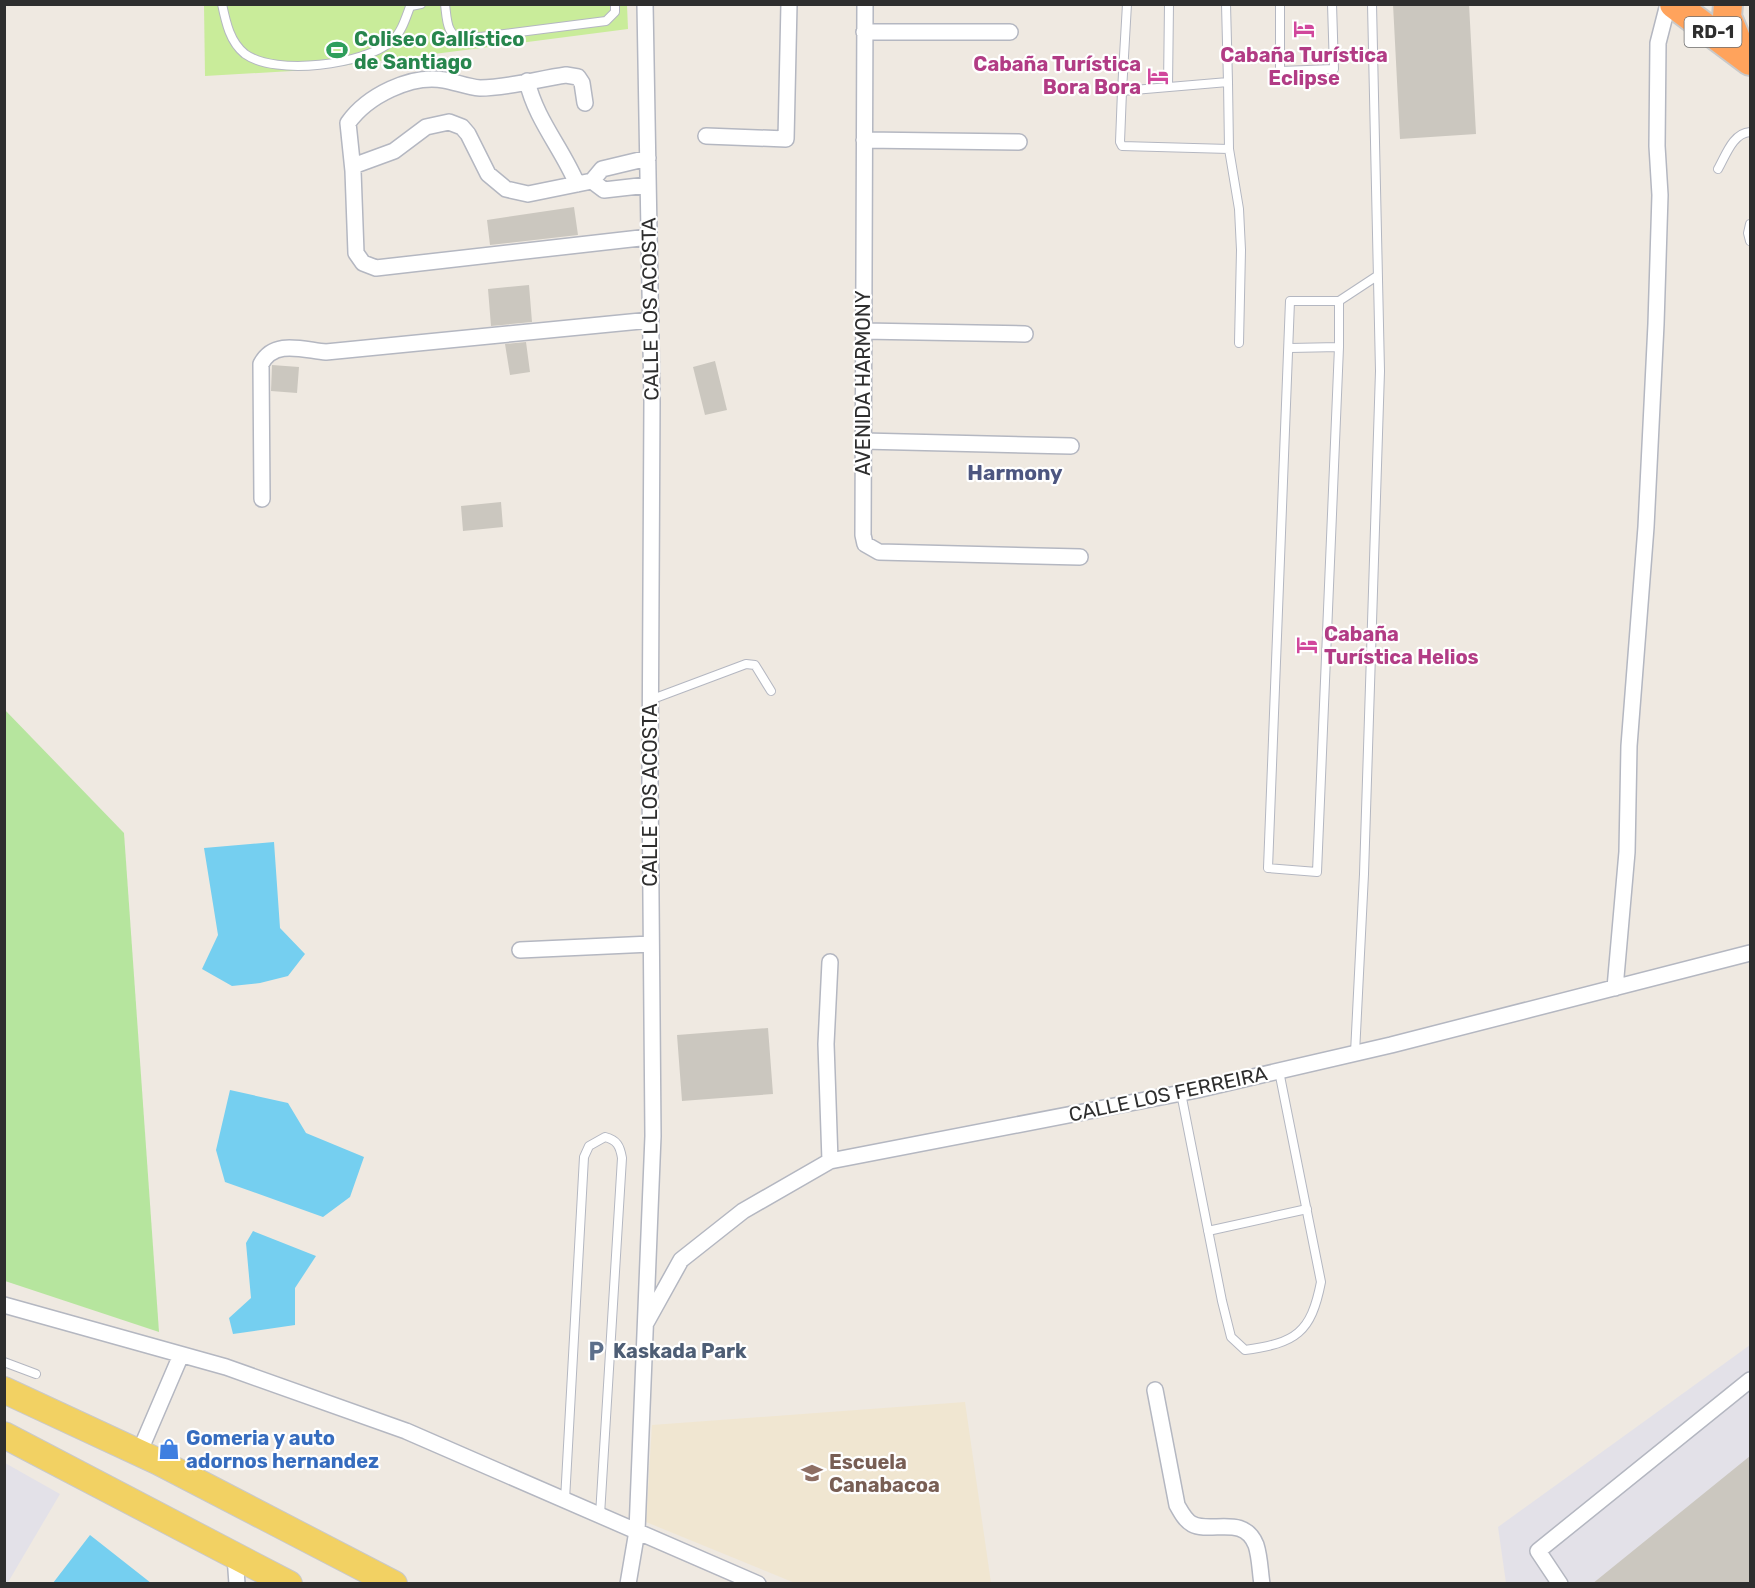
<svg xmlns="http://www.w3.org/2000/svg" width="1755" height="1588" font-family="Rubik,sans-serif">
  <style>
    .industrial { fill: #e3e1e8 }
    .education { fill: #f0e6d1 }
    .green { fill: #b6e59e }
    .pitch { fill: #c9ec9a }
    .water { fill: #75cff0 }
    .building { fill: #cbc7bf }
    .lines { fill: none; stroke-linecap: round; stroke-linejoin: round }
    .lane-casing { stroke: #b4b7c1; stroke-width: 10 }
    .street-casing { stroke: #b4b7c1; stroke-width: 18 }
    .primary-casing { stroke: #c9c9c9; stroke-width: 28 }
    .highway-casing { stroke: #c9c9c9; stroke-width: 32 }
    .lane { stroke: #fff; stroke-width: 8 }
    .street { stroke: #fff; stroke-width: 15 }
    .primary { stroke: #f2d163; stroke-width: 26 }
    .highway { stroke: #ffa35c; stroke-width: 28 }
    .labels { text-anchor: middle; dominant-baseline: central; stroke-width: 4.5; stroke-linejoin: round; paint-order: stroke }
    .shield { fill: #fff; stroke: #6d6d6d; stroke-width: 1.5 }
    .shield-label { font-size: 18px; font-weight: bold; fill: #2e2e2e }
    .leisure-label { font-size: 20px; font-weight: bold; fill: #27864d; stroke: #fff; text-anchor: start }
    .hotel-label { font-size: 20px; font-weight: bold; fill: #b23c85; stroke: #fff }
    .street-label { font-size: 20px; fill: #2e2e2e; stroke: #fff }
    .service-label { font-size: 20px; font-weight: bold; fill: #4e5e75; stroke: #fff; text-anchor: start }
    .shop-label { font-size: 20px; font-weight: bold; fill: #366cbe; stroke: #fff; text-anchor: start }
    .education-label { font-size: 20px; font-weight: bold; fill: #785e54; stroke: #fff; text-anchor: start }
    .neighbourhood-label { font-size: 21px; font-weight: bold; fill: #4d5680; stroke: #fff }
  </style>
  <rect width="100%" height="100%" fill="#efe9e1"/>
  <path class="industrial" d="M1750 1345V1583H1506L1498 1527Z
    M5 1463 60 1494 7 1584 4 1583Z"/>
  <path class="education" d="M965 1402 991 1583H795L646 1522 652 1425Z"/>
  <path class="green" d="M4 709 124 833 159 1332 5 1281Z"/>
  <path class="pitch" d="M204 5H627L628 29 309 70 205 76Z"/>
  <path class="water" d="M274 842 280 928 305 954 288 976 260 983 232 986 202 969 218 935 204 848Z
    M230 1090 288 1103 306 1133 364 1157 350 1197 323 1217 225 1182 216 1150Z
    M253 1231 316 1256 295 1288V1325L233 1334 229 1318 251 1298 246 1243Z
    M90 1535 151 1583H53Z"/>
  <path class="building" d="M1393 4H1469L1476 134 1400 139Z
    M574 207 578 235 490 245 487 220Z
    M529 285 532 322 491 326 488 289Z
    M526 342 530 372 510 375 505 344Z
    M715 361 727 410 705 415 693 367Z
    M272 365 299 367 297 393 271 391Z
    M501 502 503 527 463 531 461 506Z
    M768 1028 773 1094 682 1101 677 1035Z
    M1750 1456V1584H1592Z"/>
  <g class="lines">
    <defs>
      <path id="lane" d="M222 4C226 23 230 42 245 54 276 76 364 65 392 41 402 32 406 17 411 4
        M445 4C447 19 446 37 464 39L606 21 615 12V4
        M1127 4 1122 91 1228 82 1226 4
        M1280 4V71L1334 69 1332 4
        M411 6 421 4
        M1168 87 1169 4
        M1122 91 1120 142 1122 146 1229 149 1228 82
        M1229 149 1239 209 1241 250 1239 343
        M1718 169C1726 155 1733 133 1750 132
        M1750 224 1748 233 1750 241
        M1339 301V347L1317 872 1268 868 1290 301H1339L1377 276
        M1290 348 1339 347
        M650 700 746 664 755 665 771 691
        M1355 1053 1364 874 1380 371 1372 4
        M1181 1093 1222 1301 1231 1337 1245 1350C1296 1343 1311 1333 1321 1282L1279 1071
        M1208 1231 1307 1209
        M4 1362 36 1374
        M565 1500 584 1157 589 1146 605 1137C617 1140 620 1146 622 1158L600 1515"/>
      <path id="street" d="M865 4 863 535 865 544 879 552 1080 557
        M864 32H1010
        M527 81C536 120 562 148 577 184
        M585 103 582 83 578 77 566 75C538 79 508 88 480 88 467 87 456 82 444 80 411 74 367 96 348 123L353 171 356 253 363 263 376 268 649 237
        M706 136 786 139 789 4
        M864 140 1019 142
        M353 166 394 151 426 127 449 122 462 127 468 134 488 174 506 189 528 194 592 181 602 169 648 158
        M592 181 604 190 648 185
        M863 331 1025 334
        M863 441 1071 446
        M262 499 261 364C274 339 303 350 326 352L651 320
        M520 950 651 944
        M830 962 826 1044 830 1161
        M1615 988 1627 852 1629 746 1646 527 1656 324 1660 195 1657 146 1658 43 1668 4
        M4 1305 226 1367 406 1431 758 1584
        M646 1323 681 1260 743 1211 830 1161 1197 1090 1391 1045 1750 953
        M1155 1390 1177 1505C1181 1512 1185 1520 1192 1524 1211 1534 1244 1514 1256 1545 1260 1557 1260 1572 1262 1584
        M139 1453 181 1355
        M235 1556 237 1584
        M628 1584 637 1531 653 1136 650 781 652 402 645 4
        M1560 1584 1538 1551 1750 1380"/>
      <path id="primary" d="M4 1390 159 1462 394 1584
        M4 1435 289 1584"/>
      <path id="highway" d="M1674 4 1750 61
        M1728 4 1727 17 1742 53"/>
    </defs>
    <use href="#lane" class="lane-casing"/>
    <use href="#street" class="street-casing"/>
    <use href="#primary" class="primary-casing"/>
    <use href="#highway" class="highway-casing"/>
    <use href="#lane" class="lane"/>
    <use href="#street" class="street"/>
    <use href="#primary" class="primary"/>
    <use href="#highway" class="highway"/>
  </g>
  <defs>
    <symbol id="hotel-bare" viewBox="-9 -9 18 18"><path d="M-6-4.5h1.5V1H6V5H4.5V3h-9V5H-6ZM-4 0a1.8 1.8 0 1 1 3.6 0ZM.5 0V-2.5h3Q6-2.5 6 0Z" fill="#d1479c" stroke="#fff" stroke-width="2.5" paint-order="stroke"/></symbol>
    <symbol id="stadium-bare" viewBox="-9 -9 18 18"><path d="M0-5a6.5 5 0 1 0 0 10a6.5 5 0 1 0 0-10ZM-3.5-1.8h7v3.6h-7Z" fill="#2e9e5b" stroke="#fff" stroke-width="2.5" paint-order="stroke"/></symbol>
    <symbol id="parking-bare" viewBox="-9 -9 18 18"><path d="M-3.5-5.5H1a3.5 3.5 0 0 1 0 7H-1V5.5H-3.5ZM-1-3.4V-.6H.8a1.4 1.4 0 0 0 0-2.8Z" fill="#5c6f8a" stroke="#fff" stroke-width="2.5" paint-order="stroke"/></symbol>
    <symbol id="shop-bare" viewBox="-9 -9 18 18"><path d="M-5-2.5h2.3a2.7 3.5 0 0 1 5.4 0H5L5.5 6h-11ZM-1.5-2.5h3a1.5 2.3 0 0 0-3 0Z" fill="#3f7fe0" stroke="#fff" stroke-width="2.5" paint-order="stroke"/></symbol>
    <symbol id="school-bare" viewBox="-9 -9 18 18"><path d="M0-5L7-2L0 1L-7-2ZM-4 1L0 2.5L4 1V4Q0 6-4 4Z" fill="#8d6e63" stroke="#fff" stroke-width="2.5" paint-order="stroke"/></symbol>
  </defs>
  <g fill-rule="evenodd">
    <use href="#hotel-bare" x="1289" y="14" width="30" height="30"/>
    <use href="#stadium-bare" x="322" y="35" width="30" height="30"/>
    <use href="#hotel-bare" x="1143" y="61" width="30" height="30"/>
    <use href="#hotel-bare" x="1292" y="630" width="30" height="30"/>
    <use href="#parking-bare" x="581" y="1336" width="30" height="30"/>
    <use href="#shop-bare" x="154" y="1434" width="30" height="30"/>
    <use href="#school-bare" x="797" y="1458" width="30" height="30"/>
  </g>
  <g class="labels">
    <rect class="shield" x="1684.5" y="17" width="57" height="30" rx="4.5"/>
    <g class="shield-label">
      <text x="1713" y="32">RD-1</text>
    </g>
    <g class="leisure-label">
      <text x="354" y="39">Coliseo Gallístico<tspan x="354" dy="23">de Santiago</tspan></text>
    </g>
    <g class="hotel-label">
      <text x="1304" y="55">Cabaña Turística<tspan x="1304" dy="23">Eclipse</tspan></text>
      <text x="1141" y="64" text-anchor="end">Cabaña Turística<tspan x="1141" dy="23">Bora Bora</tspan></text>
      <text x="1324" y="634" text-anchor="start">Cabaña<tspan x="1324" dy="23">Turística Helios</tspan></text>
    </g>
    <g class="street-label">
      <text transform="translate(650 309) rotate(-91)">CALLE LOS ACOSTA</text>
      <text transform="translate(863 383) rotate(-90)">AVENIDA HARMONY</text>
      <text transform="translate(650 795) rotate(-90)">CALLE LOS ACOSTA</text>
      <text transform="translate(1168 1094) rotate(-12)">CALLE LOS FERREIRA</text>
    </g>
    <g class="service-label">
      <text x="613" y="1351">Kaskada Park</text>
    </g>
    <g class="shop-label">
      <text x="186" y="1438">Gomeria y auto<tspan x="186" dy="23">adornos hernandez</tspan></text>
    </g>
    <g class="education-label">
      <text x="829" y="1462">Escuela<tspan x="829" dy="23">Canabacoa</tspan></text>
    </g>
    <g class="neighbourhood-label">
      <text x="1015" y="472">Harmony</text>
    </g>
  </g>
  <rect width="1755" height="1588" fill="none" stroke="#2e2e2e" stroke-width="12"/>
</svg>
